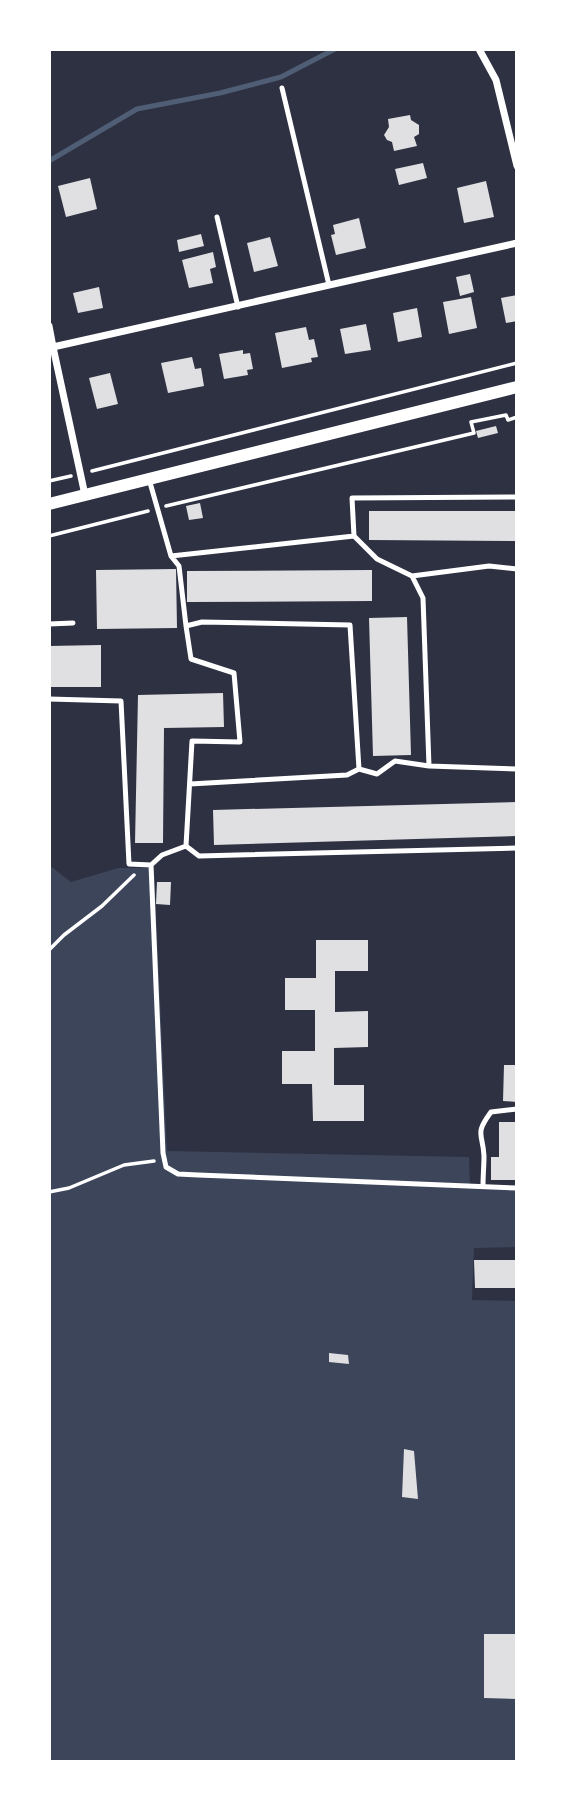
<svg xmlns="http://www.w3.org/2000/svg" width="566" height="1811" font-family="'DM Sans',sans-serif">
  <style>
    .green { fill: #3c4559 }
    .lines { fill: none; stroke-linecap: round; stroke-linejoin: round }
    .stream { stroke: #4f5d75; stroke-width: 5 }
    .building { fill: #e0e0e3 }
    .path { stroke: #fff; stroke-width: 3.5 }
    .service { stroke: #fff; stroke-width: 5 }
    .minor { stroke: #fff; stroke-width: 7 }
    .tertiary { stroke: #fff; stroke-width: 12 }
  </style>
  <rect width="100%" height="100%" fill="#2d3142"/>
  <path class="green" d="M49 865 71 882 118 868H154L167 1151 469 1157 470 1187 517 1190V1247L474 1248 472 1300 517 1301V1762H49Z"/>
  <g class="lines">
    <path class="stream" d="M49 161 137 109 220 93 281 77 335 49"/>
  </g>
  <path class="building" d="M410 115 411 120 419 125V134L414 137 417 146 394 151 392 142 387 140 384 135 389 127 388 119Z
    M423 163 427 178 399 185 395 169Z
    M90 178 97 209 66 217 58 186Z
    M486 181 494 217 464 223 457 188Z
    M359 218 366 248 336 255 331 235 335 234 333 225Z
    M201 234 204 246 179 252 177 240Z
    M270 237 278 266 254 272 247 243Z
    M213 252 216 267 210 269 213 283 189 288 182 260Z
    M470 274 474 292 460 296 456 277Z
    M99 287 103 308 78 313 73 293Z
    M517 295V321L506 323 501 298Z
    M471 297 477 328 449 334 443 302Z
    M417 308 422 337 398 342 393 313Z
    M366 324 371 350 345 354 340 329Z
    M306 327 309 340 314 339 318 357 311 358 312 362 282 368 275 333Z
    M243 350V354L250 353 253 369 247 370 248 375 224 379 219 354Z
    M192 357 195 369 201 368 204 386 168 393 161 363Z
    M110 373 118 404 97 409 89 378Z
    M496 426 498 433 478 438 476 431Z
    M200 503 203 518 189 520 186 506Z
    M369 511H517V541L369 540Z
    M176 569 177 628 97 629 96 570Z
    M372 570V601L187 602V571Z
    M407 617 411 755 373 756 369 618Z
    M101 645V687H49V646Z
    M223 693 224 727 164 728 163 843H135L138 695Z
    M517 802V836L214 845 213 810Z
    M157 882H171L170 905 156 904Z
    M316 940H368V971H335V1012L368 1011V1047L334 1048V1085H364V1121H313L312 1084H282V1051H315V1010H285V978H316Z
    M504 1065H517V1102L503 1101Z
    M499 1122H517V1180H491V1157H499Z
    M474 1260H517V1288H475Z
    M329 1353 348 1355 349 1364 329 1362Z
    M404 1449 414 1451 418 1499 402 1497Z
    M484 1634H517V1699L484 1698Z"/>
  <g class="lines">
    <path class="path" d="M92 471 517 363
      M49 481 71 476
      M166 506 474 433 471 422 506 415 508 420 517 417
      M49 536 148 511
      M49 950 64 935 102 906 134 875
      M49 1192 69 1188 124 1165 154 1161"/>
    <path class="service" d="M282 88 329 285
      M217 217 238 307
      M149 479 171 556 179 566 186 626 202 622 350 625 359 769 377 774 395 761 429 766 423 598 412 576 377 559 354 536 171 556
      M354 536 352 498 517 497
      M412 576 489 566 517 569
      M49 624 73 623
      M49 699 121 701 129 864 151 865 162 855 186 846 192 741 240 742 234 673 191 659 186 626
      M429 766 517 769
      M190 784 347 775 359 769
      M186 846 199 856 517 848
      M151 865 163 1153 166 1167 178 1174 198 1175 517 1188
      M483 1185C483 1176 484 1165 484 1156 483 1133 474 1135 491 1112L517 1109"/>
    <path class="minor" d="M479 49 496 80 517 166
      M49 326 53 347 51 348
      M85 495 53 347 517 243"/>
    <path class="tertiary" d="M49 504 517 387"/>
  </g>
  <rect width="566" height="1811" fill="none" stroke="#ffffff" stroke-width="102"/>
</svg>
